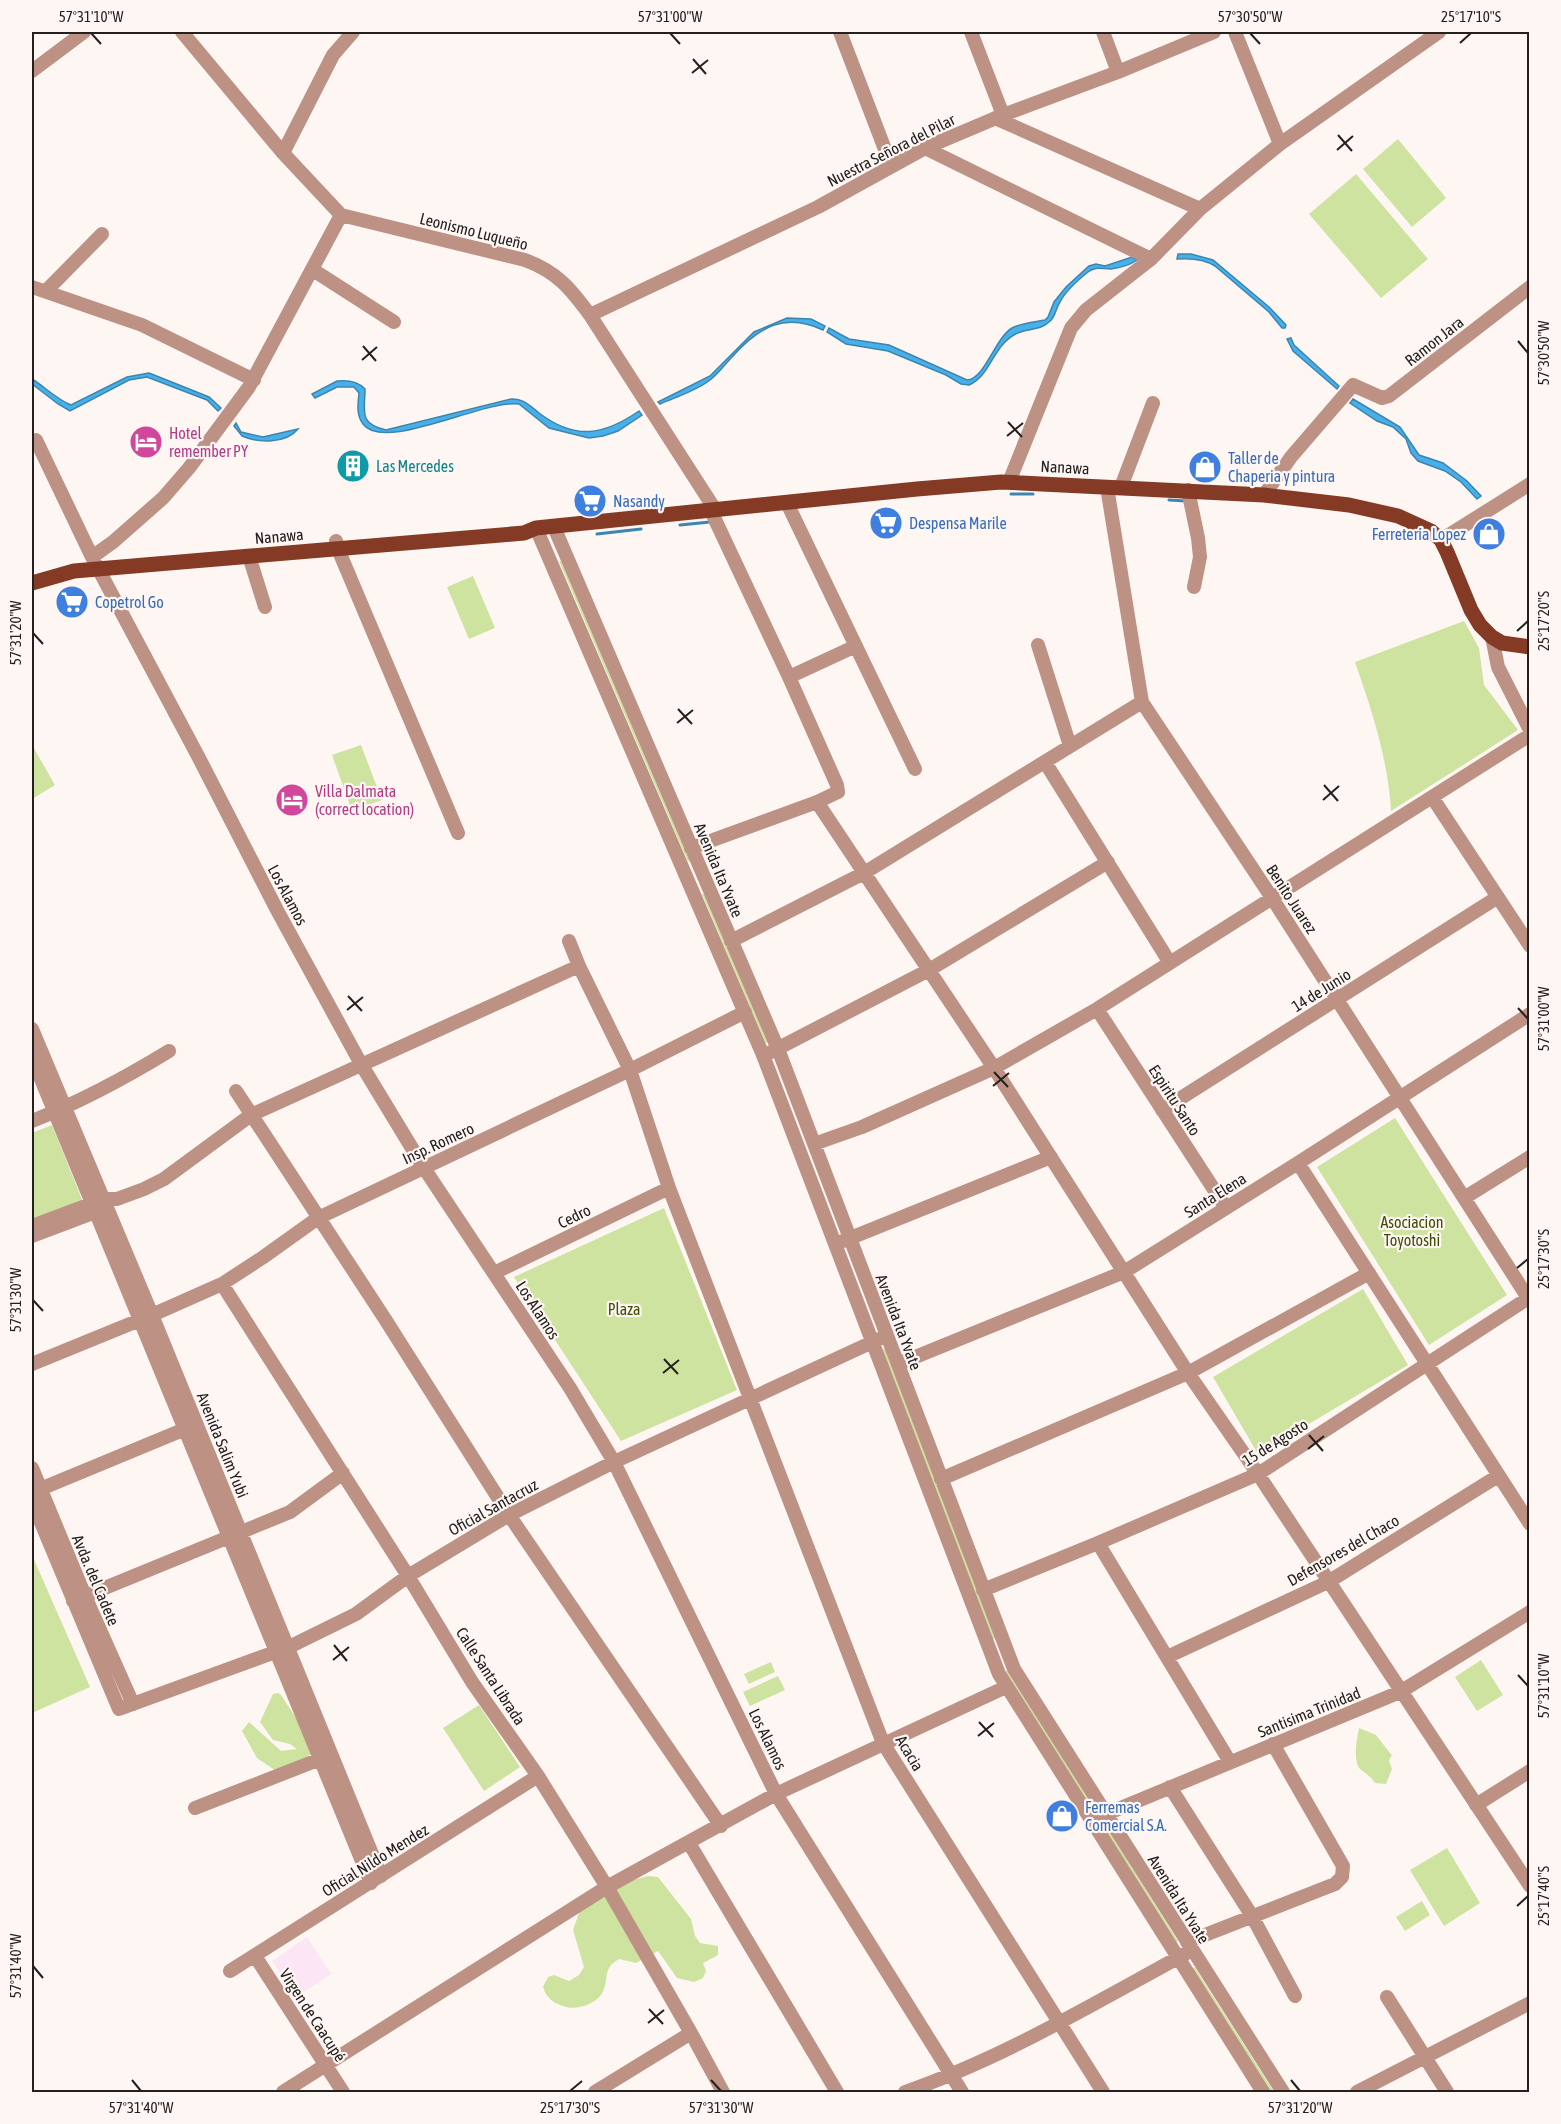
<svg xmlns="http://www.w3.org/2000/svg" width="1561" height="2124" font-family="'Asap Condensed',sans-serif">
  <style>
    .commercial { fill: #fce6f5 }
    .green { fill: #cee3a0 }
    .water { fill: #47b0eb; stroke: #3c85ae; stroke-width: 1.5 }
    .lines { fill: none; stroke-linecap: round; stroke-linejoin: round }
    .stream { stroke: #3c85ae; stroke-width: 3 }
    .minor { stroke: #be9185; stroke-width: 14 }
    .major { stroke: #853a26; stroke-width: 15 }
    .ticks { fill: none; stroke: #23201f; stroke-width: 2 }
    .labels { text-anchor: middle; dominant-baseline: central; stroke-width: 4.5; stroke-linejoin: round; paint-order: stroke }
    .street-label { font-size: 16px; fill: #23201f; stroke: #fdf6f2 }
    .hotel-label { font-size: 16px; fill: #b23c85; stroke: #fdf6f2; text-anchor: start }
    .shop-label { font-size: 16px; fill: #366cbe; stroke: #fdf6f2; text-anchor: start }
    .culture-label { font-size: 16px; fill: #0d838f; stroke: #fdf6f2; text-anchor: start }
    .park-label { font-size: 16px; fill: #3f4e03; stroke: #fdf6f2 }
    .neatline { fill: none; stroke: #23201f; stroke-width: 2 }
    .ticks-label { font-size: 15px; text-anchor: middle; fill: #23201f }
  </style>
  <rect width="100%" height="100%" fill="#fdf6f2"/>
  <path class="commercial" d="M307 1937 331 1974 296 1997 272 1961Z"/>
  <path class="green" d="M1398 139 1446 198 1412 227 1363 169Z
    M1356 174 1428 259 1381 298 1309 214Z
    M559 561H561L690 860 688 862Z
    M473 576 495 628 469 639 447 587Z
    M1464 621 1479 648 1484 685 1518 730 1391 811C1388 759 1372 711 1355 662Z
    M32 745 55 785 32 799Z
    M361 745 382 800 352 811 332 755Z
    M702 894H705L768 1042 766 1044Z
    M1395 1118 1507 1295 1429 1345 1317 1167Z
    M52 1125 85 1207 32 1225V1133Z
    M664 1208 737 1390 621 1441 514 1277Z
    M1363 1289 1408 1365 1258 1454 1213 1377Z
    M885 1348 995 1638 993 1640 882 1350Z
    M32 1555 90 1687 32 1713Z
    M1481 1660 1503 1695 1477 1711 1455 1677Z
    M771 1662 775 1672 749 1684 744 1674Z
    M1006 1670 1093 1805 1092 1808 1005 1672Z
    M778 1676 785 1690 750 1706 743 1692Z
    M278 1693 281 1695 310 1739 313 1753 279 1773 257 1758 242 1731 249 1722 281 1751 297 1749 290 1744 273 1740 260 1722 273 1694Z
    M479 1705 520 1767 484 1791 443 1728Z
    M1359 1728 1376 1735 1393 1757 1391 1756 1389 1761 1392 1769 1386 1784 1375 1783C1370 1776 1367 1774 1361 1770 1352 1761 1357 1739 1359 1728Z
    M1102 1820 1178 1941 1177 1943 1098 1822Z
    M1447 1848 1480 1903 1444 1926 1410 1870Z
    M648 1876 658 1877 691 1919 695 1936 700 1943 718 1946V1955L703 1963 706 1971 703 1978 694 1982 677 1978 658 1951 636 1963 619 1959C600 1970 611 1980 601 1995 593 2005 575 2011 563 2006 553 2003 546 1997 543 1987L548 1977 554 1975 569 1981 579 1975 584 1967 573 1930 583 1902 607 1887Z
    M1422 1901 1430 1915 1405 1931 1396 1917Z
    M1194 1967 1195 1968 1274 2092H1270L1192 1970Z"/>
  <path class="water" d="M1178 254H1191L1213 260 1269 307 1286 325 1285 328H1282L1269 312 1215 266C1204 259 1190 258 1177 259Z
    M1132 257 1137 260C1130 265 1119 268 1111 269 1102 269 1095 266 1088 272 1078 280 1066 290 1060 302 1055 309 1056 317 1049 322 1036 334 1022 324 1004 343 991 357 987 377 969 385L961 384 946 375 888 351 846 344 827 332 829 328 849 339 889 345 967 380C985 379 995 338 1012 328 1021 323 1035 322 1045 320L1048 317 1054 302 1066 287 1089 266 1096 264 1105 266Z
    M787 318 811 319 825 326 823 330C785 312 759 327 733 356 725 364 719 373 710 380 696 391 676 397 660 404L658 402 710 376 754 332Z
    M1291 338 1294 345 1339 386 1337 389 1293 351 1287 339Z
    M149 373 209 397 221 408 218 411 207 400 147 377 129 380 70 411 58 404 32 384V379C45 387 56 399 71 405L127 377Z
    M337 381C347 380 358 381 365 389 365 411 358 424 386 430L511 399C523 398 530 406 539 413 576 441 604 435 639 411L642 415 618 431 603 436 589 438 549 428 519 404C485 399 384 453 363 424 356 415 358 403 359 393L354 387H337L315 398 312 394Z
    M1353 399 1400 427 1419 455 1443 463 1467 481 1481 496 1477 499 1461 482 1445 471 1418 461 1411 453 1406 439 1393 427 1377 421 1350 403Z
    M236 423 241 432 263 437 298 429C286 444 258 443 242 436L234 426Z"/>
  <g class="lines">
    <path class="stream" d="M1011 494H1033
      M1169 500 1186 501
      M680 525 710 522
      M597 534 641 529"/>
    <path class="minor" d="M182 32 283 153 341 215 525 260C557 272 570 288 590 315L716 511
      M840 32 891 165
      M971 32 1003 115
      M1103 32 1118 72
      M1235 32 1280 144
      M32 71 84 32
      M995 118 1200 209
      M925 148 1151 259
      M283 153 333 55 353 32
      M313 270 394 322
      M32 287 142 325 254 380
      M46 291 102 234
      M590 315 818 207 925 148 1003 115 1118 72 1214 32
      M36 440 92 557 199 758 277 910 361 1064 424 1168 570 1388 614 1462 776 1794 962 2092
      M1009 482 1071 328 1086 310 1151 259 1200 209 1280 144 1439 32
      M1107 487 1142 702 1272 898 1530 1301
      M1121 487 1153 403
      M1188 490 1198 538 1200 557 1194 587
      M1264 495 1291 457 1353 385 1382 398 1389 396 1530 287
      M787 503 915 769
      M554 527 778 1049 1014 1669 1283 2092
      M536 528 763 1055 999 1674 1263 2092
      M1441 540 1530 484
      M336 541 338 549 458 833
      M249 556 265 607
      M92 557 113 542 163 498 189 468 249 387 341 215
      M1492 637 1498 667 1530 730
      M1038 645 1070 746
      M789 677 856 646
      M1045 762 1170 963
      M1432 797 1530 946
      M817 802 994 1068 1188 1373 1258 1474 1530 1886
      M691 848 817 802 838 792 837 785 789 677 711 511
      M569 941 579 966 630 1070 669 1188 883 1743 1103 2092
      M731 941 864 873 1142 702
      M1097 1009 1226 1208
      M32 1029 152 1315 381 1876
      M771 1052 929 970 1108 862
      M32 1057 371 1883
      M236 1091 385 1319 509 1515 721 1826
      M1162 1110 1498 897
      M32 1121C80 1102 125 1078 169 1051
      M814 1144 862 1127 994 1068 1097 1009 1530 735
      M1298 1163 1530 1524
      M1464 1198 1530 1157
      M32 1226 104 1199H117L144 1189 164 1179 251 1115 579 966
      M32 1236 101 1210
      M843 1241 1051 1157
      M494 1273 669 1188
      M222 1284 408 1576 472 1682 538 1776 607 1887 691 2033 723 2092
      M32 1364 152 1315 222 1284 262 1258 318 1218 630 1070 745 1012
      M898 1364 1124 1272 1298 1163 1530 1014
      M32 1468 85 1596 133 1704
      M941 1479 1188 1373 1369 1273
      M33 1492 190 1427
      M32 1501 119 1709 289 1647 356 1614 408 1576 509 1515 614 1462 879 1339
      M1098 1543 1230 1762
      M983 1590 1098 1543 1258 1474 1530 1297
      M73 1601 290 1512 343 1473
      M1167 1657 1328 1582 1498 1476
      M1170 1787 1252 1916 1295 1996
      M1476 1805 1530 1771
      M195 1808 328 1756
      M1099 1817 1400 1692 1530 1612
      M689 1843 837 2092
      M1187 1942 1335 1884 1342 1877 1343 1866 1273 1744
      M255 1956 343 2092
      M230 1971 538 1776
      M1387 1997 1447 2092
      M283 2092 607 1887 776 1794 1006 1687
      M595 2092 691 2033
      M905 2092C1003 2058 1093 2004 1185 1954
      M1357 2092 1530 2003"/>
    <path class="major" d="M32 583 74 571 524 533 536 528 917 489 1001 482 1264 495 1349 505 1398 516 1431 531 1441 540 1447 552 1471 610 1480 625 1492 637 1502 643 1530 647"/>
  </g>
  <path class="ticks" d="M91 33 101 44M670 33 680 44M1250 33 1260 44M1460 43 1471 33M693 59 706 74M692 73 708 60M1338 135 1352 151M1337 150 1353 136M1518 341 1528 353M363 346 376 361M362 360 377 347M1008 422 1022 437M1007 436 1023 423M1517 631 1528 621M33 633 43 644M678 709 692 724M677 723 693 710M1324 785 1338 801M1323 800 1339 786M348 996 362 1011M1518 1008 1528 1019M347 1010 363 997M994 1072 1008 1087M993 1086 1009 1073M1517 1268 1528 1259M33 1300 43 1311M664 1359 678 1374M663 1373 679 1360M1309 1435 1323 1451M1308 1449 1324 1436M334 1645 347 1661M333 1660 349 1647M1518 1675 1528 1686M979 1722 993 1737M978 1736 994 1723M1517 1906 1528 1896M33 1966 43 1978M649 2009 663 2024M648 2023 664 2010M132 2080 141 2091M711 2080 721 2091M1291 2080 1300 2091M570 2091 582 2081"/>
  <defs>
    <symbol id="hotel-disc" viewBox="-11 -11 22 22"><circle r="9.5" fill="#d1479c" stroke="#fdf6f2"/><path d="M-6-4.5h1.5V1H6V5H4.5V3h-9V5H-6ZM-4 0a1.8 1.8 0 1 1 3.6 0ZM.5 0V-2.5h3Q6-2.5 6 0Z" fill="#fff"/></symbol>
    <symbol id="building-disc" viewBox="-11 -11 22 22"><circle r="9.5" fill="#0f9aa8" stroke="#fdf6f2"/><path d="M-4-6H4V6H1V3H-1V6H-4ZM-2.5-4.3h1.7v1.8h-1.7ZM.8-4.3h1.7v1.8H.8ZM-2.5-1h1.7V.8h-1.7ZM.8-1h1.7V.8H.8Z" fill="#fff"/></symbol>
    <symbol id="shop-disc" viewBox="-11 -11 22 22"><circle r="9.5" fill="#3f7fe0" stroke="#fdf6f2"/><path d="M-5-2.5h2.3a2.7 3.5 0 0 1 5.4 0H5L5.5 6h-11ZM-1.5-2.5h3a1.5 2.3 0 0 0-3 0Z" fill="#fff"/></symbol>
    <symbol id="supermarket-disc" viewBox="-11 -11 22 22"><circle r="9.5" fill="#3f7fe0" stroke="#fdf6f2"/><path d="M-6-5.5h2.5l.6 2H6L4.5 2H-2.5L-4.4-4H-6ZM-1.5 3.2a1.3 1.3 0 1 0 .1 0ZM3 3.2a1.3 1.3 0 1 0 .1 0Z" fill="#fff"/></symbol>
  </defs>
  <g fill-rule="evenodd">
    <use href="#hotel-disc" x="127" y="423" width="38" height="38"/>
    <use href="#building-disc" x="334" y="447" width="38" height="38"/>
    <use href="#shop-disc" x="1186" y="448" width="38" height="38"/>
    <use href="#supermarket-disc" x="571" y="482" width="38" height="38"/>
    <use href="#supermarket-disc" x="867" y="504" width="38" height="38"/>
    <use href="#shop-disc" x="1470" y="515" width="38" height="38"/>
    <use href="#supermarket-disc" x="53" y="583" width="38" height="38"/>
    <use href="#hotel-disc" x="273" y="781" width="38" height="38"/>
    <use href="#shop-disc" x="1043" y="1797" width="38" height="38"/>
  </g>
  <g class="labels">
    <g class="street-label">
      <text transform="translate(891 150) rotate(-27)">Nuestra Señora del Pilar</text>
      <text transform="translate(474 231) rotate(14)">Leonismo Luqueño</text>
      <text transform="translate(1434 341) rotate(-38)">Ramon Jara</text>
      <text transform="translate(1065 467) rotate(3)">Nanawa</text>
      <text transform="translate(279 536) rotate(-5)">Nanawa</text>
      <text transform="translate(719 870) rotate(67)">Avenida Ita Yvate</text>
      <text transform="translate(288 895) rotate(62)">Los Alamos</text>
      <text transform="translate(1292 899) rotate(57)">Benito Juarez</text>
      <text transform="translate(1321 990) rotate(-32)">14 de Junio</text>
      <text transform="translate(1175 1100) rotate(57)">Espiritu Santo</text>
      <text transform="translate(438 1143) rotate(-25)">Insp. Romero</text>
      <text transform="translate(1215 1195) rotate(-32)">Santa Elena</text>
      <text transform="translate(574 1216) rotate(-26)">Cedro</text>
      <text transform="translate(538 1310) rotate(57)">Los Alamos</text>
      <text transform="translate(899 1322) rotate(69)">Avenida Ita Yvate</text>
      <text transform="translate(1275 1442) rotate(-32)">15 de Agosto</text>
      <text transform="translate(223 1445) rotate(68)">Avenida Salim Yubi</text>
      <text transform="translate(493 1507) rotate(-29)">Oficial Santacruz</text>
      <text transform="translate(1343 1550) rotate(-30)">Defensores del Chaco</text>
      <text transform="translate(96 1580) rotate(67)">Avda. del Cadete</text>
      <text transform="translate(491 1676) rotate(57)">Calle Santa Librada</text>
      <text transform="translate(1309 1712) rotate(-22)">Santisima Trinidad</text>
      <text transform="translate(768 1739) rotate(64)">Los Alamos</text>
      <text transform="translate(910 1753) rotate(59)">Acacia</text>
      <text transform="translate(375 1860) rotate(-32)">Oficial Nildo Mendez</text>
      <text transform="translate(1179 1899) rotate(58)">Avenida Ita Yvate</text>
      <text transform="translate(313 2015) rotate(57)">Virgen de Caacupé</text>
    </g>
    <g class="hotel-label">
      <text x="169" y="433">Hotel<tspan x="169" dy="18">remember PY</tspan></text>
      <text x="315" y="791">Villa Dalmata<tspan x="315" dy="18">(correct location)</tspan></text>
    </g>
    <g class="shop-label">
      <text x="1228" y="458">Taller de<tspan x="1228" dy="18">Chaperia y pintura</tspan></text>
      <text x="613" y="501">Nasandy</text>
      <text x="909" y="523">Despensa Marile</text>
      <text x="1466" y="534" text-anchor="end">Ferretería Lopez</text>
      <text x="95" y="602">Copetrol Go</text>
      <text x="1085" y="1807">Ferremas<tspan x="1085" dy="18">Comercial S.A.</tspan></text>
    </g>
    <g class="culture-label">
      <text x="376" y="466">Las Mercedes</text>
    </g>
    <g class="park-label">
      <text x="1412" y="1222">Asociacion<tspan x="1412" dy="18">Toyotoshi</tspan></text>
      <text x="624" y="1309">Plaza</text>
    </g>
  </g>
  <rect width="1561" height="2124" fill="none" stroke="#fdf6f2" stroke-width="66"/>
  <rect x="33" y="33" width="1495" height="2058" class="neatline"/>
  <g class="ticks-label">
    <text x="91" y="22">57°31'10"W</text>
    <text x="670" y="22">57°31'00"W</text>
    <text x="1250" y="22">57°30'50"W</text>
    <text x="1471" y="22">25°17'10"S</text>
    <text transform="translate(1544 353) rotate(-90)" y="5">57°30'50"W</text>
    <text transform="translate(1544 621) rotate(-90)" y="5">25°17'20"S</text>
    <text transform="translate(16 633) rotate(-90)" y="5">57°31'20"W</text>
    <text transform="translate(1544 1019) rotate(-90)" y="5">57°31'00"W</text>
    <text transform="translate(1544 1259) rotate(-90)" y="5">25°17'30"S</text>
    <text transform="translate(16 1300) rotate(-90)" y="5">57°31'30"W</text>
    <text transform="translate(1544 1686) rotate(-90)" y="5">57°31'10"W</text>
    <text transform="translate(1544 1896) rotate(-90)" y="5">25°17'40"S</text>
    <text transform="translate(16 1966) rotate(-90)" y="5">57°31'40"W</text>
    <text x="141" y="2113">57°31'40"W</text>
    <text x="570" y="2113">25°17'30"S</text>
    <text x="721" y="2113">57°31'30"W</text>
    <text x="1300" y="2113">57°31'20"W</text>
  </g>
</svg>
